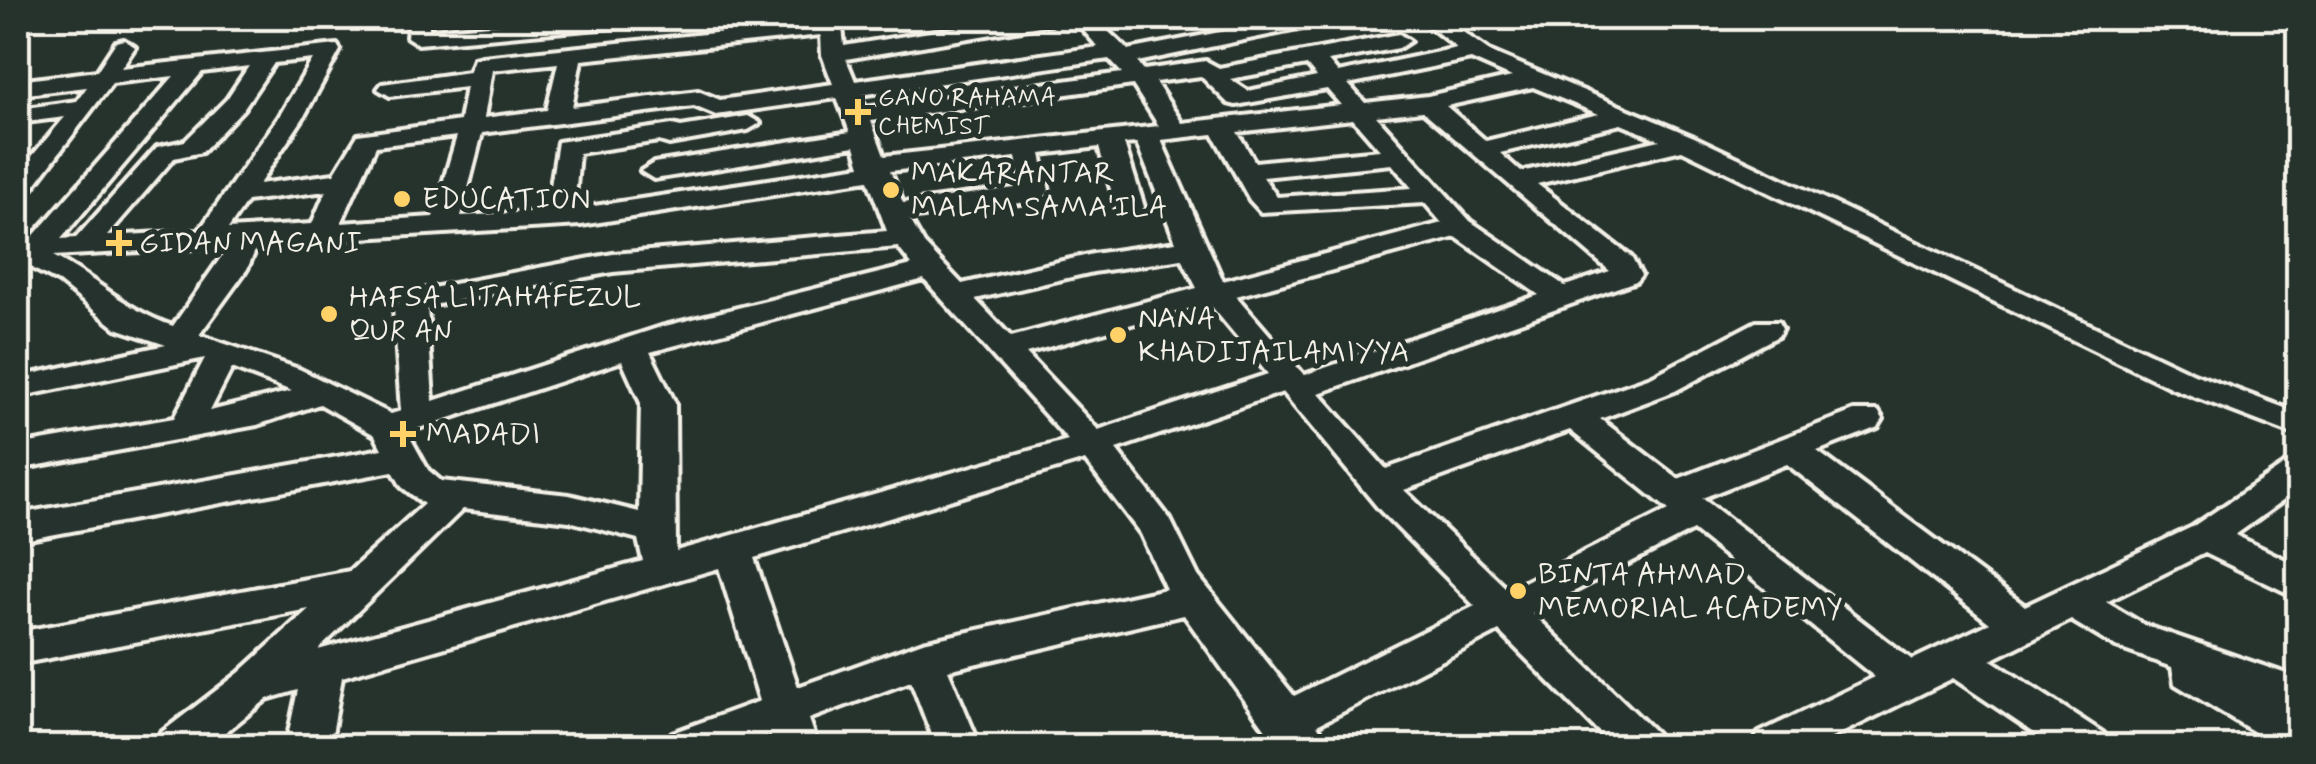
<svg xmlns="http://www.w3.org/2000/svg" width="2316" height="764" font-family="Mynerve,sans-serif">
  <style>
    .lines { fill: none; stroke-linecap: round; stroke-linejoin: round }
    .minor-casing { stroke: #f4f1e8; stroke-width: 8 }
    .minor { fill: #26332d; fill-rule: evenodd }
    .poi-dot { fill: #ffd166; stroke: #26332d; stroke-width: 4 }
    .labels { text-anchor: middle; dominant-baseline: central; stroke-width: 10; stroke-linejoin: round; paint-order: stroke }
    .far-poi-label { font-size: 25px; fill: #f4f1e8; stroke: #26332d; text-anchor: start }
    .poi-label { font-size: 30px; fill: #f4f1e8; stroke: #26332d; text-anchor: start }
  </style>
  <rect width="100%" height="100%" fill="#26332d"/>
  <filter id="ink" filterUnits="userSpaceOnUse"><feTurbulence type="fractalNoise" baseFrequency=".01" numOctaves="2"/><feDisplacementMap in="SourceGraphic" scale="20" xChannelSelector="R" yChannelSelector="G"/><feConvolveMatrix kernelMatrix="1 2 1 2 8 2 1 2 1" color-interpolation-filters="sRGB"/></filter>
  <g filter="url(#ink)">
    <g class="lines">
      <defs>
        <path id="minor" d="M409 18H429V30L574 18H656L645 24 418 44 407 37Z
          M821 18H841L844 46 1016 18H1062L1051 24 846 59 855 81 1098 47 1073 18H1094L1128 50 1292 18H1333L1322 24 1137 62 1144 70 1206 61 1219 68 1399 34 1410 41 1399 48 1328 61 1338 73 1457 48 1419 18H1443L1491 52 1694 137 2194 374 2298 413V436L2172 388 1682 150 1537 184 1631 257 1641 275 1636 281 1319 393 1386 469 1651 377 1756 322H1778L1782 329 1778 336 1675 391 1600 419 1678 479 1854 411H1878L1883 419 1878 427 1817 451 2025 606 2192 527 2286 464 2298 461V490L2235 535 2298 566V598L2205 553 2106 602 2144 625 2298 678V712L2292 711 2298 714V746H2278L2175 684 2172 667 2116 647 2071 620 1991 660 2103 733 2110 746H2054L1953 678 1815 746H1752L1759 733 1875 677 1693 530 1532 613 1656 733 1663 746H1613L1499 631 1317 725 1330 746H1283L1269 734 1184 615 948 670 980 746H936L911 681 809 719 818 746H774L770 734 737 746H665L672 733 760 701 719 568 342 677 330 746H286L298 690 267 699 208 746H154L161 733 239 673 309 609 18 664V632L350 571 424 504 402 487 393 471 18 541V514L382 449 375 435 320 404 257 425 18 469V445L174 418 205 358 18 397V377L166 345 116 328 59 282 18 261V242L29 241 174 76 112 83 27 195 18 197V173L65 117 18 123V109L77 101 87 87 18 95V81L97 71 116 42 124 40 135 47 121 68 337 45 340 50 303 118 259 184 334 174 358 135 460 121 466 87 390 96 378 89 382 84 469 72 474 59 482 57 821 22ZM821 35 822 55 833 84 720 100 698 91 572 107 581 60ZM313 59 279 117 199 231 107 236 174 158 202 152 243 109 274 63ZM1109 59 1122 73 865 108 860 95ZM1471 59 1512 77 1428 96 1365 103 1348 84ZM558 63 547 110 484 118 492 70ZM1307 65 1317 77 1248 91 1230 79ZM249 66 227 99 185 141 157 147 76 238 61 239 202 72ZM1201 76 1228 103 1236 105 1327 89 1341 105 1182 123 1155 82ZM1133 85 1159 126 884 156 871 121ZM1533 87 1599 114 1486 141 1446 106ZM837 98 850 132 654 163 641 171 654 179 855 146 861 166 574 209 579 153 659 141 669 144 748 130 760 123 748 116 681 127 672 125 558 142 547 211 461 216 482 133 694 106 716 115ZM1423 111 1610 271 1565 286 1470 221 1376 116ZM1353 119 1380 150 1255 162 1237 132ZM1621 124 1660 140 1521 172 1500 153ZM1213 134 1250 200 1261 212 1425 203 1442 223 1223 281 1161 140ZM457 136 433 217 341 223 376 146ZM1137 143 1176 242 1093 254 962 284 924 244 909 218 1042 200 1049 191 1041 154 1099 147 1116 207 1120 213H1140L1144 207 1124 144ZM1016 157 1022 187 903 203 890 171ZM1392 164 1412 188 1277 197 1263 177ZM868 180 887 231 613 254 406 293 394 308 401 411 391 414 299 369 199 335 247 269 258 244 581 225ZM326 191 312 224 228 229 247 201ZM1456 237 1539 295 1304 375 1236 296ZM229 246 173 326C127 311 96 278 53 256ZM898 247 912 265 661 327 433 401 427 306 613 272ZM1182 259 1197 288 1011 337 975 299 1093 272ZM924 279 1068 440 676 551 675 403 650 352ZM1209 303 1268 374 1098 430 1026 353ZM622 361 641 403 639 512 569 495 441 481 428 470 407 432ZM232 368 292 391 210 411ZM1283 392 1380 510 1475 606 1294 696 1198 576 1170 519 1116 449ZM1570 430 1669 510 1508 590 1404 490ZM1085 460 1141 534 1166 589 923 642 798 687 754 558ZM1787 464 1990 623 1912 660 1702 498ZM463 509 569 521 638 539 643 561 318 650Z"/>
      </defs>
      <use href="#minor" class="minor-casing"/>
      <use href="#minor" class="minor"/>
    </g>
  </g>
  <g class="poi-dot">
    <path d="M853 97h10v10h10v10h-10v10h-10v-10h-10v-10h10z"/>
    <circle cx="891" cy="190" r="10"/>
    <circle cx="402" cy="199" r="10"/>
    <path d="M114 228h10v10h10v10h-10v10h-10v-10h-10v-10h10z"/>
    <circle cx="329" cy="314" r="10"/>
    <circle cx="1118" cy="335" r="10"/>
    <path d="M398 419h10v10h10v10h-10v10h-10v-10h-10v-10h10z"/>
    <circle cx="1518" cy="591" r="10"/>
  </g>
  <g class="labels">
    <g class="far-poi-label">
      <text x="878" y="98">GANO RAHAMA<tspan x="878" dy="29">CHEMIST</tspan></text>
    </g>
    <g class="poi-label">
      <text x="911" y="173">MAKARANTAR<tspan x="911" dy="34">MALAM SAMA'ILA</tspan></text>
      <text x="422" y="199">EDUCATION</text>
      <text x="139" y="243">GIDAN MAGANI</text>
      <text x="349" y="297">HAFSA LITAHAFEZUL<tspan x="349" dy="34">QUR AN</tspan></text>
      <text x="1138" y="318">NANA<tspan x="1138" dy="34">KHADIJAILAMIYYA</tspan></text>
      <text x="426" y="434">MADADI</text>
      <text x="1538" y="574">BINTA AHMAD<tspan x="1538" dy="34">MEMORIAL ACADEMY</tspan></text>
    </g>
  </g>
  <rect width="2316" height="764" fill="none" stroke="#26332d" stroke-width="60"/>
  <rect x="30" y="30" width="2256" height="704" fill="none" stroke="#f4f1e8" stroke-width="4" filter="url(#ink)"/>
</svg>
